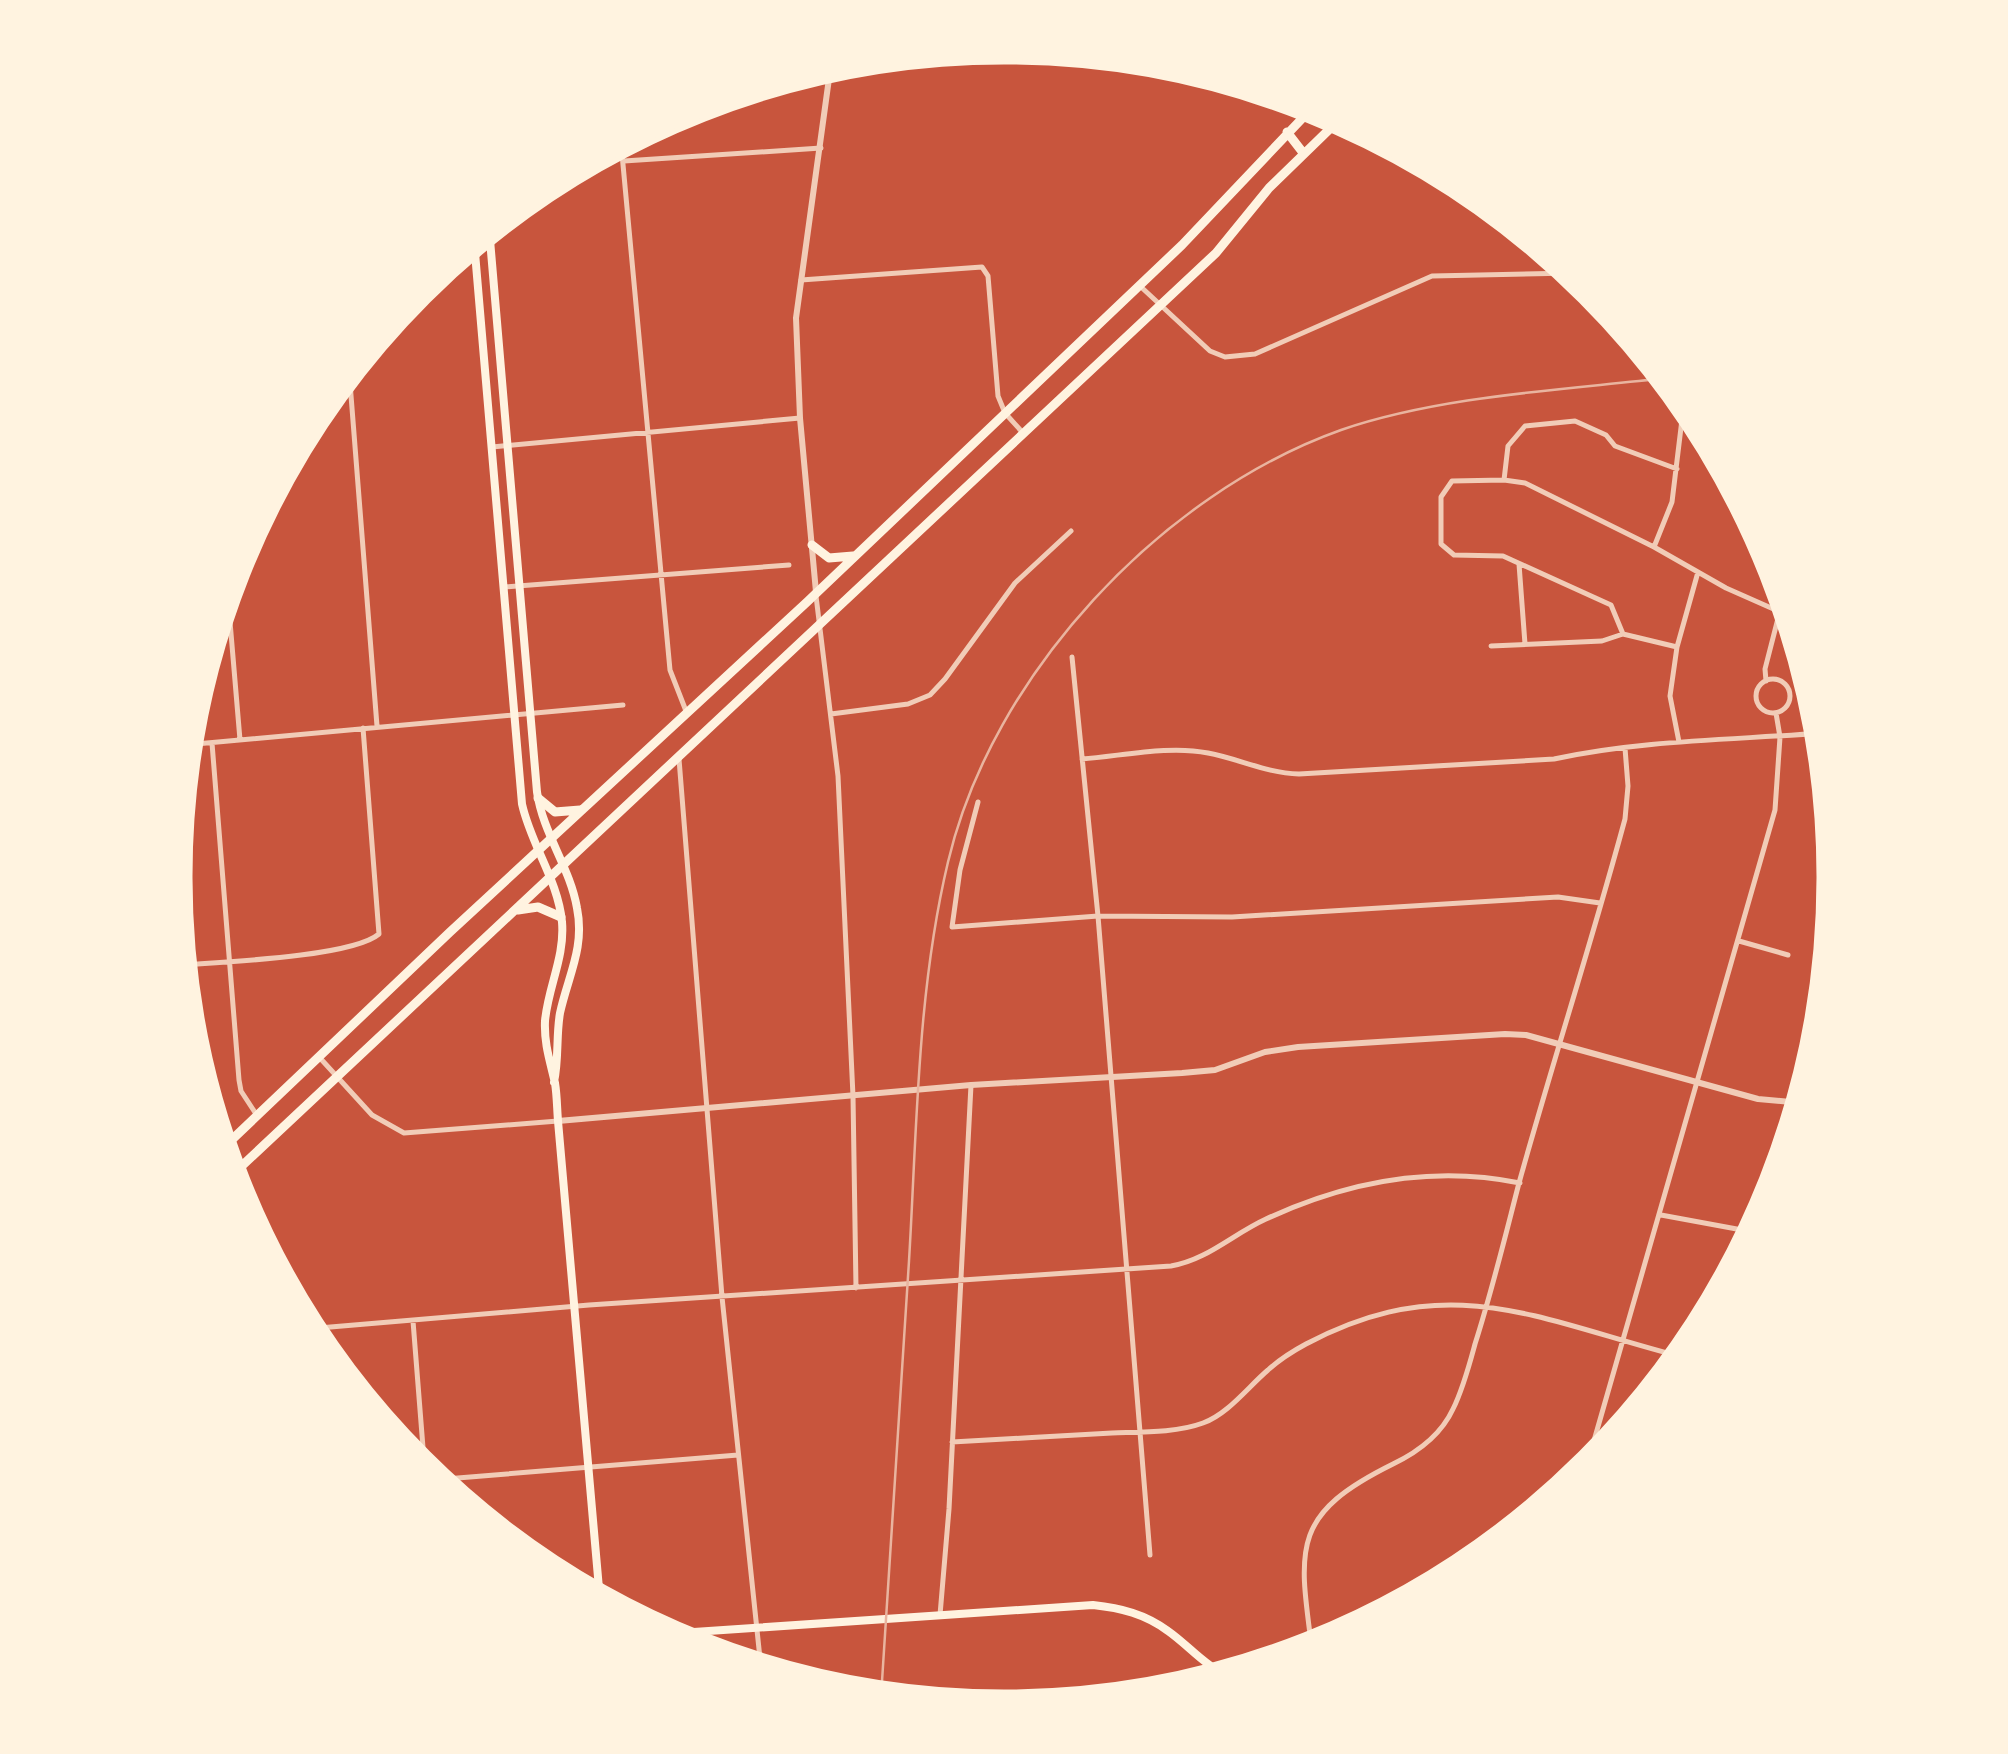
<svg xmlns="http://www.w3.org/2000/svg" width="2008" height="1754" font-family="Rubik,sans-serif">
  <style>
    .lines { fill: none; stroke-linecap: round; stroke-linejoin: round }
    .minor { stroke: #f1ccb7; stroke-width: 5 }
    .tertiary { stroke: #f1ccb7; stroke-width: 6 }
    .secondary { stroke: #fff3e0; stroke-width: 8 }
    .primary { stroke: #fff3e0; stroke-width: 9 }
    .rail { stroke: #e9b49f; stroke-width: 2.5 }
    .rim { fill: none; stroke: #fff3e0; stroke-width: 5 }
  </style>
  <rect width="100%" height="100%" fill="#c8553d"/>
  <g class="lines">
    <path class="minor" d="M621 143 670 670 686 711
      M624 161 821 148
      M801 280 982 267 988 276 998 396 1005 413 1024 434
      M1140 286 1210 351 1225 357 1255 354 1432 276 1573 273
      M349 370 377 726
      M492 447 800 418
      M1504 480 1525 483 1654 547 1726 588 1778 611
      M1654 547 1672 502 1683 411
      M1519 564 1525 644
      M227 586 240 740
      M505 587 789 565
      M816 596 838 776 853 1096 856 1288
      M1623 634 1611 605 1503 556 1454 555 1441 544V497L1452 481 1504 480 1508 446 1525 426 1575 421 1606 435 1615 446 1677 469
      M1623 634 1677 647
      M1491 646 1602 641 1623 634
      M1072 657 1098 916 1150 1555
      M1756 696a17 17 0 1 1 34 0a17 17 0 1 1-34 0Z
      M1766 681 1765 669 1784 595
      M831 714 908 704 930 695 945 679 1015 583 1071 531
      M1679 742 1670 696 1677 647 1698 572
      M212 743 239 1080 241 1091 256 1114
      M185 745 623 705
      M679 759 722 1297 761 1668
      M1082 759C1122 756 1169 745 1208 753 1240 759 1266 773 1299 774L1554 759C1642 740 1732 740 1822 733
      M978 802 960 870 952 927 1098 916 1232 917 1558 897 1600 903
      M1739 941 1788 955
      M181 965C221 962 352 957 379 934L363 728
      M320 1058 372 1115 404 1133 558 1121
      M250 1195 253 1228
      M1661 1215 1753 1232
      M413 1321 425 1473
      M307 1329 589 1305 1171 1266C1207 1260 1233 1234 1266 1219 1346 1182 1432 1165 1520 1183
      M952 1442C1005 1439 1059 1436 1112 1433 1141 1432 1176 1433 1203 1423 1228 1414 1248 1387 1268 1370 1279 1360 1293 1351 1306 1344 1450 1268 1538 1320 1682 1357
      M1585 1472 1775 810 1780 737 1776 713
      M433 1480 738 1455
      M940 1615 949 1509 971 1085
      M1312 1649C1298 1546 1292 1514 1393 1464 1418 1452 1441 1435 1453 1409 1463 1389 1469 1366 1475 1344 1492 1291 1505 1237 1519 1183 1553 1061 1592 941 1625 819L1628 786 1625 748"/>
    <path class="tertiary" d="M816 592 800 418 796 318 831 64
      M558 1121 971 1085 1182 1073 1215 1070 1265 1052 1298 1047 1505 1034 1526 1035 1758 1099 1801 1103"/>
    <path class="secondary" d="M489 228 537 792C543 834 570 867 577 908 585 948 568 976 560 1013 556 1036 559 1059 554 1082
      M474 241 522 804C531 845 558 880 562 922 565 957 548 987 545 1021 544 1044 550 1061 555 1083 557 1095 557 1109 558 1121L600 1600
      M664 1634 1093 1605C1121 1608 1145 1614 1168 1631 1188 1645 1203 1664 1225 1675"/>
    <path class="primary" d="M1287 132 1304 154
      M812 545 829 558 853 556
      M538 798 555 812 580 810
      M518 910 538 907 561 917
      M221 1150 450 932 807 602 1182 245 1314 106
      M230 1177 1216 253 1269 188 1341 118"/>
    <path class="rail" d="M881 1697C890 1552 900 1406 909 1261 917 1128 917 992 948 862 992 675 1161 494 1341 430 1440 396 1562 390 1666 378"/>
  </g>
  <path d="M0 0H2008V1754H0ZM1004 62H1005A814 814 0 0 1 1819 876V878A814 814 0 0 1 1005 1692H1004A814 814 0 0 1 190 878V876A814 814 0 0 1 1004 62Z" fill="#fff3e0" fill-rule="evenodd"/>
  <path class="rim" d="M1004 62H1005A814 814 0 0 1 1819 876V878A814 814 0 0 1 1005 1692H1004A814 814 0 0 1 190 878V876A814 814 0 0 1 1004 62Z"/>
</svg>
